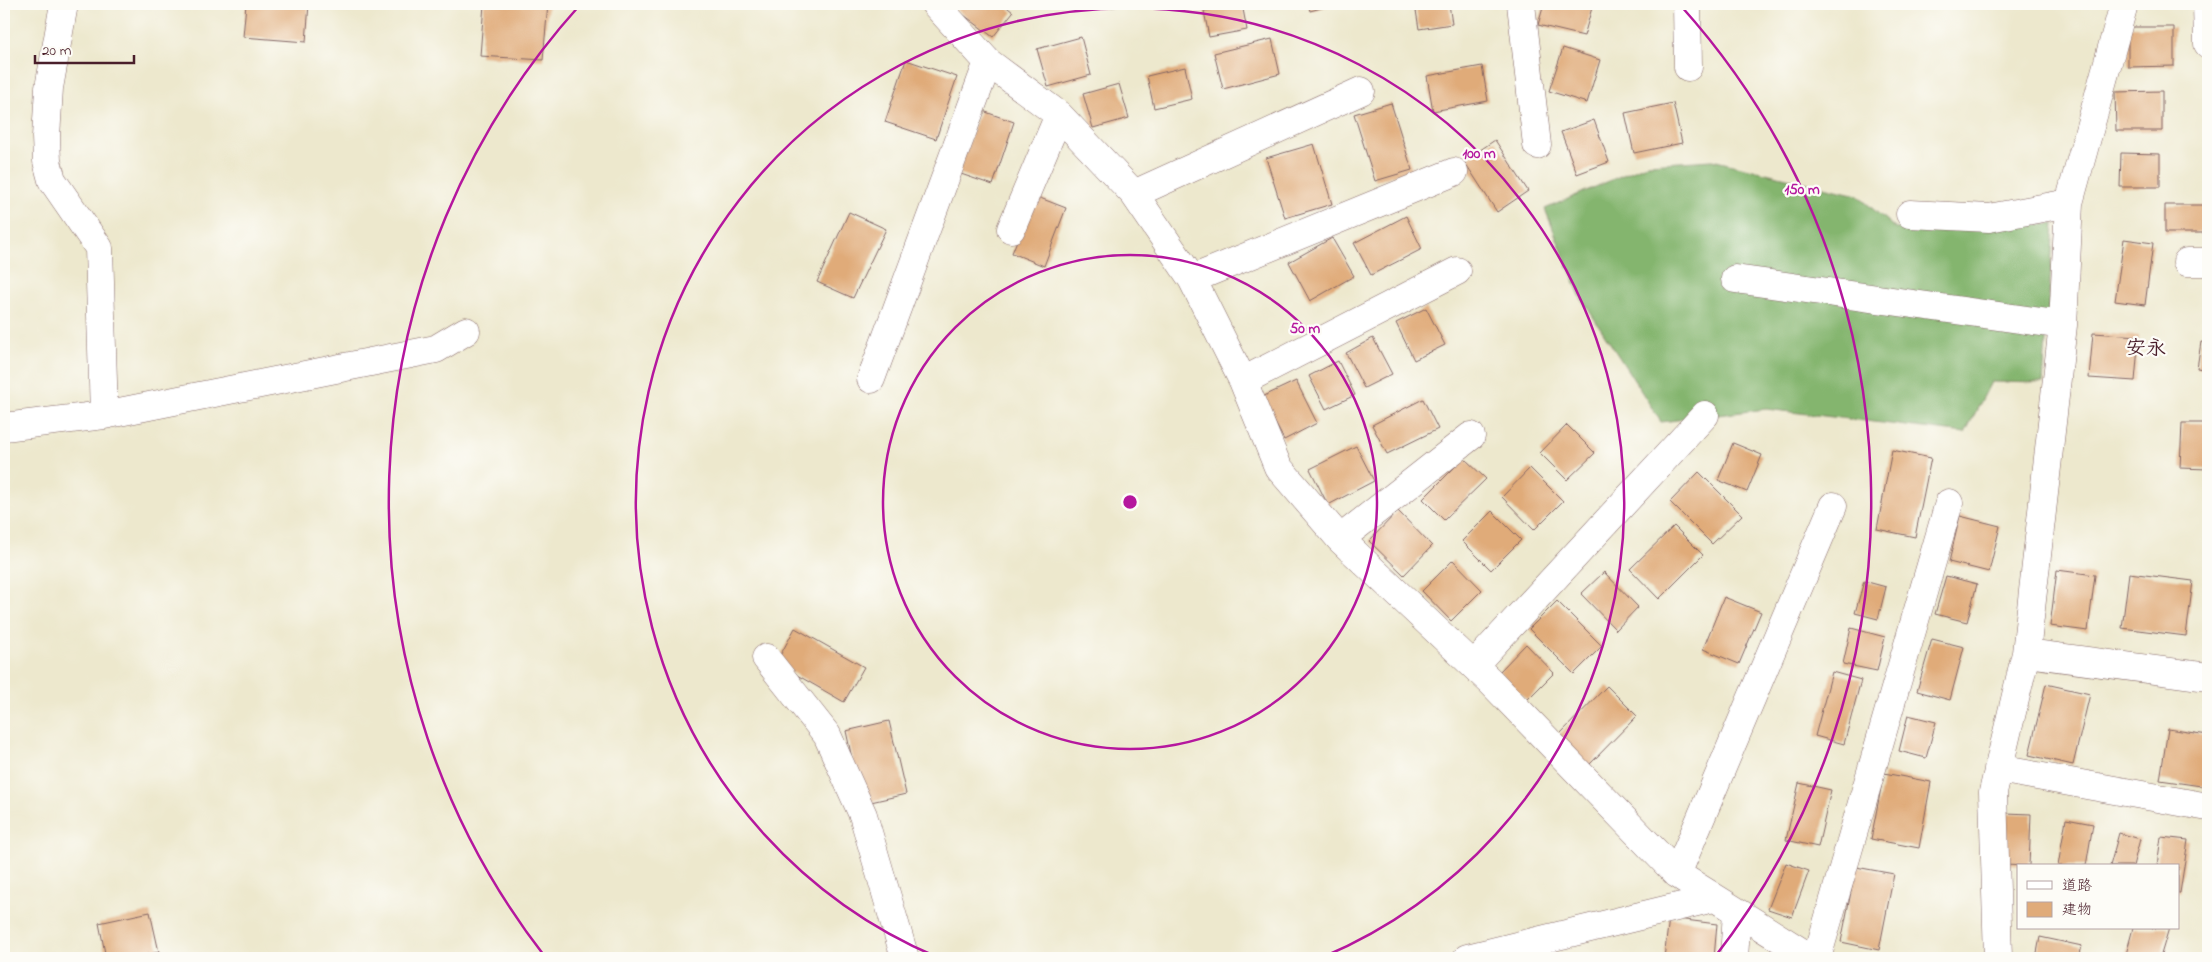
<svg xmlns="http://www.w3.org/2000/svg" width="2212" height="962" font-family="'Indie Flower','Klee One',sans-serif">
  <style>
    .forest { fill: #84b56e; stroke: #676a4c }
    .building { fill: #e0ab79 }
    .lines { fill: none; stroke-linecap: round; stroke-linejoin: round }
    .minor-casing { stroke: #836564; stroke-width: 29 }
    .minor { stroke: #fff; stroke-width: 28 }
    .ring { fill: none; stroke: #b5179e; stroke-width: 2.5 }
    .labels { text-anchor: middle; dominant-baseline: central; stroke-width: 4.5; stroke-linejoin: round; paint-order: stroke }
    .quarter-label { font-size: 20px; font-weight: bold; fill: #4a1f2b; stroke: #fdfcf7 }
    .centre { fill: #b5179e; stroke: #fdfcf7; stroke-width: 2.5 }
    .ring-label { font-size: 15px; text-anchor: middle; font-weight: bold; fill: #b5179e; stroke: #fdfcf7; stroke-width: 4.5; stroke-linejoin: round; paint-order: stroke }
  </style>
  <rect width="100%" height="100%" fill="#fdfcf7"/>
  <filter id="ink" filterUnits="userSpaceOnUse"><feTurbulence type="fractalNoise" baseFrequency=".02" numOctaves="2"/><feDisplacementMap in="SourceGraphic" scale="10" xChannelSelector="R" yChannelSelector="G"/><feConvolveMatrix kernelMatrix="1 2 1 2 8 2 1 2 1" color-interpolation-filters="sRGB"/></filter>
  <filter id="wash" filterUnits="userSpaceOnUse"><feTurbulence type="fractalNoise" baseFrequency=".0096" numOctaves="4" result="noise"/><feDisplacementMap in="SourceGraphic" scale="20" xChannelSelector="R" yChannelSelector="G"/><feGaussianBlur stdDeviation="1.12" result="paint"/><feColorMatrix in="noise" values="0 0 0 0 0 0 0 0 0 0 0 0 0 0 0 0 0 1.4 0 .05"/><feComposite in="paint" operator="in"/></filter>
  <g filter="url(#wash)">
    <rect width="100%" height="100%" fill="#ede8cd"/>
    <path class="forest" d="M1712 160 1857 195 1896 229 2054 224 2043 383 1991 382 1965 433 1766 409 1661 422 1581 298 1545 209 1648 164Z"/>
    <g id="blocks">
      <path class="building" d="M246 4H309L306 42 243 37Z
        M484 4H548L543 60 480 56Z
        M960 4H1003L1013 12 993 37 956 9Z
        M1100 4H1135V5L1100 8Z
        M1242 4 1247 30 1209 37 1204 11Z
        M1308 4H1336L1310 11Z
        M1415 4H1449L1452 24 1419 29Z
        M1544 4H1593L1584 36 1538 25Z
        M2128 27H2174V66L2128 67Z
        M1081 37 1091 75 1048 87 1037 49Z
        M1272 39 1280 74 1223 89 1214 53Z
        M1563 48 1600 60 1587 103 1549 91Z
        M906 60 957 77 936 139 885 122Z
        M1482 66 1488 101 1433 111 1427 76Z
        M1185 67 1192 99 1154 108 1147 76Z
        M1119 84 1129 118 1093 128 1083 94Z
        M2162 91V131H2116L2115 92Z
        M1391 103 1412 170 1375 181 1354 114Z
        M1673 103 1682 143 1634 153 1625 113Z
        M980 110 1014 122 993 185 958 173Z
        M1594 120 1609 162 1577 174 1561 132Z
        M1495 140 1528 191 1497 212 1464 161Z
        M1314 144 1332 204 1285 218 1266 158Z
        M2121 153 2160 154V187H2120Z
        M1035 196 1066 208 1044 266 1012 253Z
        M2165 205H2208V233H2165Z
        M849 212 886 229 853 298 817 282Z
        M1406 216 1422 249 1371 275 1354 243Z
        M1332 238 1354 276 1310 301 1289 262Z
        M2124 239 2153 243 2145 305 2115 301Z
        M1426 308 1445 345 1414 360 1396 323Z
        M2093 333 2139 336 2135 381 2089 378Z
        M1373 338 1392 374 1364 388 1346 353Z
        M2201 342 2208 343V370L2197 368Z
        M1338 361 1355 395 1326 409 1309 376Z
        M1296 381 1317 423 1284 440 1262 397Z
        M1423 399 1438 429 1387 454 1372 425Z
        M2182 423H2208V469L2180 468Z
        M1567 425 1595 453 1567 480 1540 453Z
        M1733 443 1762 455 1747 492 1718 480Z
        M1356 446 1374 481 1328 505 1310 469Z
        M1892 450 1931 458 1915 537 1877 529Z
        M1464 458 1486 479 1444 520 1423 499Z
        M1530 468 1563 501 1534 530 1502 497Z
        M1699 472 1742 515 1712 544 1670 502Z
        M1398 511 1432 546 1404 575 1369 541Z
        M1492 511 1521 540 1491 570 1462 541Z
        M1960 516 2000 526 1989 572 1949 562Z
        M1674 526 1703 555 1659 599 1630 569Z
        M1453 560 1482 590 1451 621 1422 591Z
        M2057 570 2095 575 2088 631 2050 626Z
        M1604 572 1638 607 1616 630 1581 594Z
        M2129 573 2193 581 2186 636 2122 628Z
        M1946 576 1977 584 1967 622 1935 614Z
        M1864 581 1886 587 1878 619 1855 613Z
        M1724 597 1761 612 1739 664 1703 649Z
        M1557 601 1602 646 1574 674 1529 629Z
        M795 628 864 667 844 702 776 663Z
        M1851 628 1885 637 1877 671 1843 664Z
        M1932 639 1964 647 1950 700 1917 691Z
        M1526 644 1554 673 1527 700 1499 672Z
        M1832 672 1861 680 1844 744 1815 736Z
        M2046 684 2090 694 2073 765 2029 755Z
        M1607 686 1637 716 1588 766 1558 736Z
        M1908 715 1936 722 1926 758 1899 751Z
        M889 721 906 794 862 804 846 731Z
        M2168 729 2208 735V787L2160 780Z
        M1884 773 1931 782 1919 848 1871 839Z
        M1799 783 1831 790 1818 847 1786 840Z
        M2006 813 2031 814 2029 866 2004 865Z
        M2066 819 2093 824 2086 866H2058Z
        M2119 833 2140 839 2133 866H2110Z
        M2161 837 2188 840 2180 893H2178V866H2157Z
        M1786 863 1809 871 1792 917 1768 909Z
        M1856 867 1894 874 1879 950 1841 942Z
        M150 912 159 952 145 955V958H106L99 923Z
        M1669 918 1717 924 1714 958H1664Z
        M2133 928H2169L2160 958H2125Z
        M2040 937 2082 946 2079 958H2036Z"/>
    </g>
  </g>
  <g filter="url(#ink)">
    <use href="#blocks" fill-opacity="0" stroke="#836564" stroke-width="1"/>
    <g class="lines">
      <defs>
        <path id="minor" d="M64 4 49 88 46 137 47 161 52 180 99 248 104 415
          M935 4 988 62 1059 115 1134 194 1192 279 1243 381 1278 467 1340 539 1491 682 1677 874 1811 958
          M1521 4 1537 145
          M1687 4 1688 67
          M2207 4 2208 44
          M1134 194 1361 91
          M1910 214 1989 218 2069 203
          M1011 229 1059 115
          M2187 262H2208
          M1192 279 1454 172
          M1735 279 2063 325
          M871 379 988 62
          M1243 381 1457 271
          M4 427 104 415 436 349 466 331
          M1340 539 1471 436
          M2026 653 2208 677
          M766 658 827 735 863 815 905 958
          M1474 665 1705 415
          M1998 769 2208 807
          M1677 874 1833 506
          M1467 958 1714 898
          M1734 958 1737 912
          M1817 958 1949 503
          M1998 958 1993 792 2026 653 2063 325 2069 203 2124 4"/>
      </defs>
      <use href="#minor" class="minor-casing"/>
      <use href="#minor" class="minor"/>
    </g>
  </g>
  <g class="ring">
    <circle cx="1130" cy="502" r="247"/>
    <path d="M937 957A494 494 0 1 1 1323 957"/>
    <path d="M546 958A741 741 0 0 1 579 6M1681 6A741 741 0 0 1 1714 958"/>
  </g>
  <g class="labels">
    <g class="quarter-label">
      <text x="2146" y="349">安永</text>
    </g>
  </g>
  <circle cx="1130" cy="502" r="8" class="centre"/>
  <g class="ring-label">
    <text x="1479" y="158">100 m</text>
    <text x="1802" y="194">150 m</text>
    <text x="1305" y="333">50 m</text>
  </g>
  <rect width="2212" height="962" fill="none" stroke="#fdfcf7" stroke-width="20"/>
  <rect x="2017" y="864" width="162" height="65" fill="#fdfcf7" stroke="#b5a4a5"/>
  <rect x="2027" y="881" width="25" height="8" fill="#ffffff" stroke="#b5a4a5"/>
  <text x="2062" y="890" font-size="15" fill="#4a1f2b">道路</text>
  <rect x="2027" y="902" width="25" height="15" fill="#e0ab79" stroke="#b5a4a5"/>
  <text x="2062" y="914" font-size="15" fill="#4a1f2b">建物</text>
  <path d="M35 55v8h99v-8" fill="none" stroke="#4a1f2b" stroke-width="2.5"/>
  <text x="42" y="55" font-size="15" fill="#4a1f2b" stroke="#fdfcf7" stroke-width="4" paint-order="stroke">20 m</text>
</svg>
